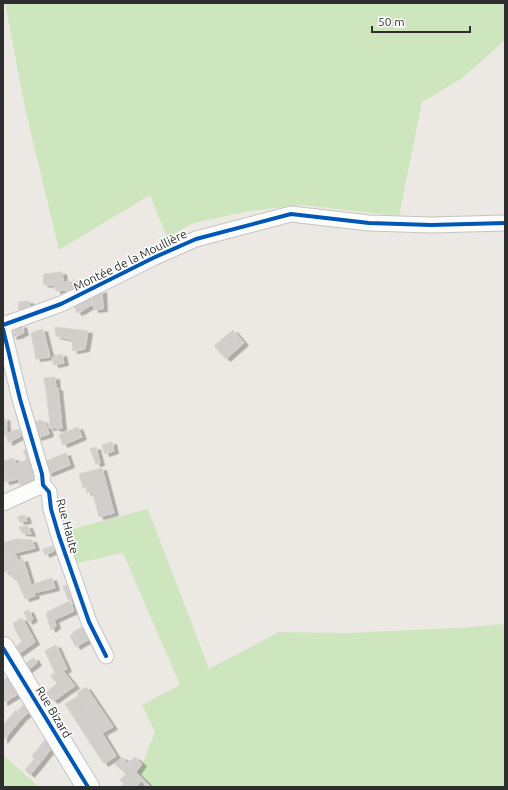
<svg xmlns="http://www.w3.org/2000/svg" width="508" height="790" font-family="Ubuntu,sans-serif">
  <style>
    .green { fill: #cee6be }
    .building { fill: #d1cecb; stroke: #d7d4d0; filter: url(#shadow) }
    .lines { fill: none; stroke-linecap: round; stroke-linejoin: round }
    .street-casing { stroke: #c5c4c5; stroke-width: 17 }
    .secondary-casing { stroke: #c5c4c5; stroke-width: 24 }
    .street { stroke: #fcfcfb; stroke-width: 15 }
    .secondary { stroke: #fcfcfb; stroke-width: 22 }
    .cycleway-casing { stroke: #fff; stroke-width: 6 }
    .cycleway { stroke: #0057b8; stroke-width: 4 }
    .labels { text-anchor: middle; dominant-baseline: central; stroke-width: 3; stroke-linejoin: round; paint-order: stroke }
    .street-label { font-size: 12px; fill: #2e2e2e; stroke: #fff }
  </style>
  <defs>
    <filter id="shadow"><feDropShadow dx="4.5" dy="2.5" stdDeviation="0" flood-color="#0004"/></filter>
  </defs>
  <rect width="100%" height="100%" fill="#ece8e4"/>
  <path class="green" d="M5 3H505V40L461 79 422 102 399 216 302 205 250 211 193 223 167 238 150 195 59 250 25 108Z
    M148 509 209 669 279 632 345 633 460 628 505 624V787H151L136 772 142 764 155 732 142 705 180 685 123 553 73 564 61 532Z
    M3 755 39 787H3Z"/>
  <path class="building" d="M62 272 63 279 51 281 50 285 43 284 44 274Z
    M63 279 64 282 77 281 80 294 68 300 66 290 56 291 55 286 50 285 51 281Z
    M102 290 103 309 94 310 91 295Z
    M91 295 93 304 82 311 78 301Z
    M29 301 31 315 20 319 18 302Z
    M78 301 82 311 77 313 73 303Z
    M22 325 24 333 20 334V335L12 337 14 329Z
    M55 327 88 331 85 349 73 351 72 340 56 336Z
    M43 329 50 357 36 359 31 333Z
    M233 330 244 343 226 359 214 346Z
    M62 354 64 363 54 365 52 358 54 356Z
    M55 377 56 389 46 390 44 378Z
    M58 388 62 428 56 429V427L49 428V424L50 423 46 390Z
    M3 418H5L7 434 3 436Z
    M41 420 46 424 49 434 37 438 33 423Z
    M78 427 82 437 63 445 59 435Z
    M21 429V436L8 443 7 434 12 431Z
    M112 442 114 451 105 454 102 445Z
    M96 447 100 463 96 464 90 449Z
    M33 449 40 474 32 489 23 492 18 479 9 481 3 461 14 458 15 464 27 460 23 450Z
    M66 453 70 465 48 474 44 462Z
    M3 462 9 481 5 482 3 474Z
    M102 468 114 513 99 517 92 491 87 493 86 487 83 488 79 474Z
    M25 515 27 521 20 522 17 517Z
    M28 526 31 534 22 533 19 527Z
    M17 539 32 540 35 548 3 556V543Z
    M53 546 54 551 45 555 43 549Z
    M15 554 18 560 12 562 9 555Z
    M9 555 12 562 23 559 25 565 4 572 3 556Z
    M25 565 31 585 52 578 55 588 34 593 35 596 25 599 15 576 11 577 8 570Z
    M70 584 73 598 68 600 63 586Z
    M70 601 74 611 54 620 51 610Z
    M29 610 33 619 28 622 24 612Z
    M51 610 56 626 51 630 46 613Z
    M22 618 25 623 15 629 13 623Z
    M25 623 35 642 13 658 9 652 22 642 15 629Z
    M86 625 93 637 79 645 73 632Z
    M74 633 79 645 76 647 70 636Z
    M56 645 67 669 63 671 75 686 66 692 64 690 51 699 46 693 57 683 56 680 54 681 51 675 55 673 45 651Z
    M34 658 37 663 25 672 21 666Z
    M9 676 20 693 3 703V680Z
    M86 687 113 727 102 733 78 696 77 693Z
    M64 690 66 692 54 701 51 699Z
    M78 696 102 733 89 741 65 704Z
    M27 701 33 709 22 718 17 712Z
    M16 710 22 718 3 741V725Z
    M102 733 116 756 104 764 89 741Z
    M49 735 55 744 40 763 32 756Z
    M122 757 136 772 151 787H147L141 781 136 787H121L124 783 120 780 126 774 115 764Z
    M135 757 142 764 136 772 128 763Z
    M35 758 40 763 30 775 25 770Z"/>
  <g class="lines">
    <defs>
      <path id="street" d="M3 325 61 304 153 258 196 239 291 214 369 223 431 225 505 223
        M3 329 20 399 42 474 43 485 49 492 51 509 59 536 89 622 106 656
        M3 503 43 485"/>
      <path id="secondary" d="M3 648 88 787"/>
    </defs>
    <use href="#street" class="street-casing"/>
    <use href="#secondary" class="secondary-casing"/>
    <use href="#street" class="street"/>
    <use href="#secondary" class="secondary"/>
    <defs>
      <path id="cycleway" d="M3 325 61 304 153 258 196 239 291 214 369 223 431 225 505 223
        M3 329 20 399 42 474 43 485 49 492 51 509 59 536 89 622 106 656
        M3 648 88 787"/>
    </defs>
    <use href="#cycleway" class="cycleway-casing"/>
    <use href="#cycleway" class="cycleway"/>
  </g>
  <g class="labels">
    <g class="street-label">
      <text transform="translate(130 260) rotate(-26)">Montée de la Moullière</text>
      <text transform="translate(68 526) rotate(75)">Rue Haute</text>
      <text transform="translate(54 712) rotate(59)">Rue Bizard</text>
    </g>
  </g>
  <rect width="508" height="790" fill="none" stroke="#2e2e2e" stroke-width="8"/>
  <path d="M372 26v6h98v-6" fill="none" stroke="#2e2e2e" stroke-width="2"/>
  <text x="378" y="26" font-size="12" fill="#2e2e2e" stroke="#ffffff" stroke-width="3" paint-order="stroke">50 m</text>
</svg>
